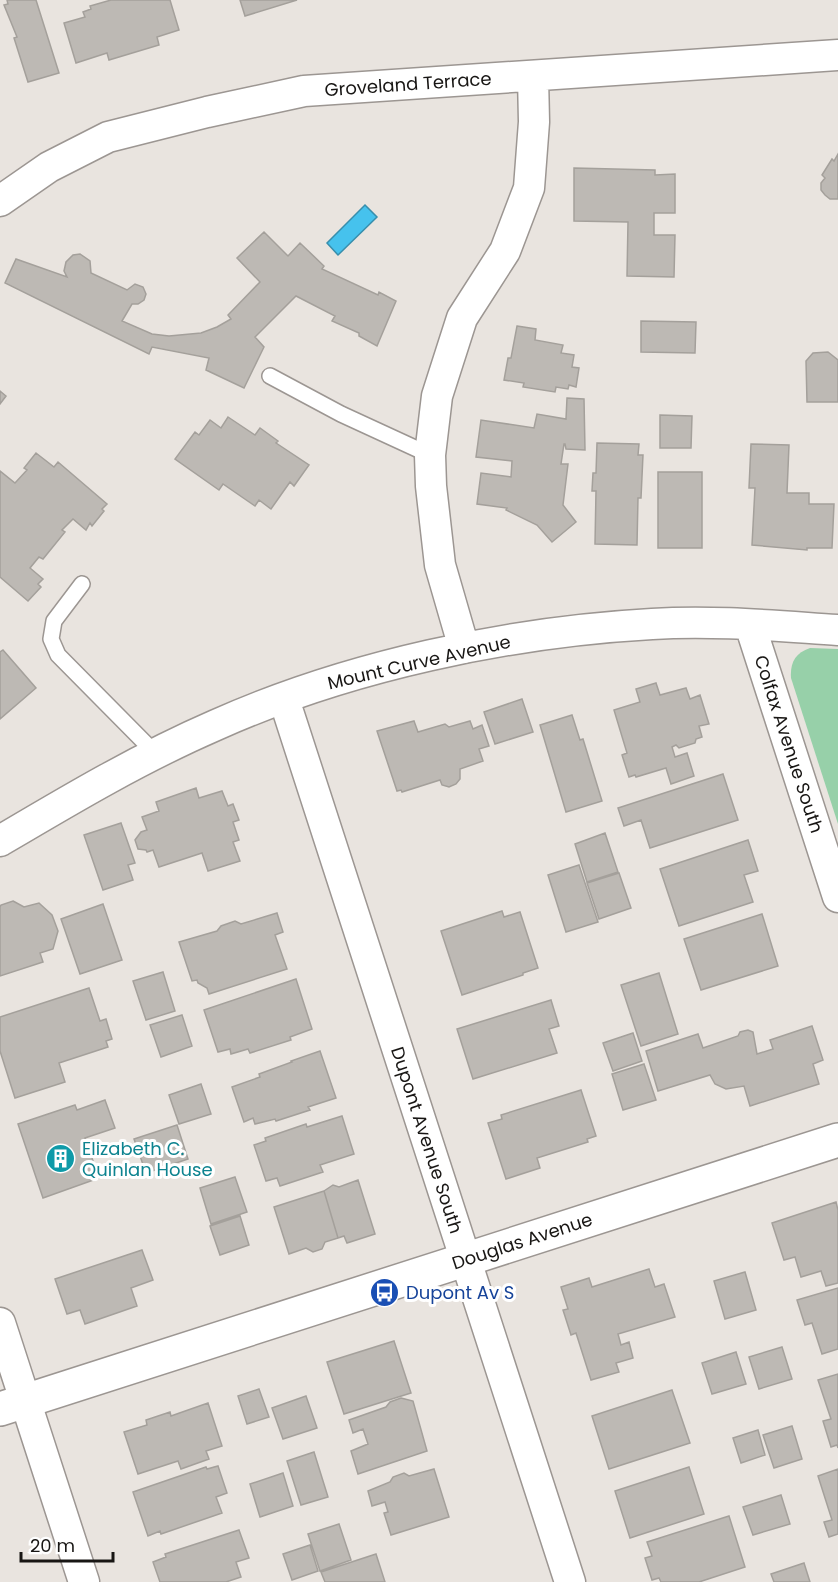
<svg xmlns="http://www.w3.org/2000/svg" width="838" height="1582" font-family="Poppins,sans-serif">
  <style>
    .green { fill: #97d0a9 }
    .water { fill: #46c2ed; stroke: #388eac; stroke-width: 1.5 }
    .building { fill: #bdb9b4; stroke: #a4a09b; stroke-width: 1.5 }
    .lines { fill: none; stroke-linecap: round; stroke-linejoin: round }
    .lane-casing { stroke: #9c9692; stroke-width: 18 }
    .street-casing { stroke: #9c9692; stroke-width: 33 }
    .secondary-casing { stroke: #9c9692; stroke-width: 36 }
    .lane { stroke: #fff; stroke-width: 15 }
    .street { stroke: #fff; stroke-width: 30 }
    .secondary { stroke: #fff; stroke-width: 33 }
    .labels { text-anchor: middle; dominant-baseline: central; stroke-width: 6; stroke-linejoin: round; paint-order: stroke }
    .street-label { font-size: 18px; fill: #181614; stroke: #fff }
    .culture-label { font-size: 18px; fill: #0d838f; stroke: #fff; text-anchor: start }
    .transit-label { font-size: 18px; fill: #164399; stroke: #fff; text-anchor: start }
  </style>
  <rect width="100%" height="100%" fill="#e9e4df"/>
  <path class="green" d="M810 648 838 649V824L791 678C790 663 795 653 810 648Z"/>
  <path class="water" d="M365 205 377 217 338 255 327 243Z"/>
  <path class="building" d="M7 0H36L59 73 28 82 14 38 17 37 4 5 8 4Z
    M111 0H170L179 30 157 37 159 45 109 60 107 53 76 63 64 23 85 17 83 12 91 9 90 6Z
    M240 0H297L245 16Z
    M838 154V199H830L825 195 821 190V183L825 178 822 175 832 159 834 161Z
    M574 168 655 170V175L675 174V213H654V235H675L674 277 627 276 628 222 574 221Z
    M264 232 288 256 300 243 324 266 322 269 378 295 379 292 396 301 377 346 359 336V333L332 321 335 316 296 296 255 337 264 347 244 388 206 370 209 358 152 347 149 354 5 283 16 259 67 277 64 271 66 262 73 255 80 254 90 261 91 273 127 290 135 284 143 287 146 294 144 300 138 304H132L122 321 152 334 169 336 201 333 217 327 231 319 228 315 260 282 237 258Z
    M641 321 696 322 695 353 641 352Z
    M517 326 536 329 535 340 563 345 561 353 574 355 572 367 579 368 576 387 569 385 568 389 556 387 555 392 523 387 524 383 504 380 508 358H511Z
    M828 352 838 360V402H807L806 361 813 353Z
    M0 391 6 396 0 404Z
    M567 398 584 399 585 450 566 449 565 444H564L561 464H568L563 505 576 522 552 542 537 525 506 510 507 508 477 504 481 473 511 477 512 461 476 457 481 420 534 428 537 414 566 419Z
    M660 415 692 416 691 448H660Z
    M228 417 255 435 260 428 278 441 276 443 309 465 294 486 290 482 271 509 259 500 255 506 223 484 219 490 175 459 195 432 199 435 210 420 221 428Z
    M597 443 639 444 638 455H643L641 498H638L637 545 595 544 596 491H592L593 473H596Z
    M751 444 789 445 787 493H809V504H834L832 548H807V550L752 545 755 488H749Z
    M36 453 54 467 58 462 107 504 102 509 104 511 92 526 90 523 86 530 73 519 62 530 65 532 43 559 39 557 30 568 43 579 38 584 41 587 28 601 0 577V471L15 483 27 470 24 468Z
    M658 472H702V548H658Z
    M3 650 36 688 0 719V652Z
    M656 683 660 695 686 688 690 699 700 695 709 724 699 726 702 737 696 739 695 743 679 748 676 745 672 747 675 757 687 753 694 776 671 784 666 768 636 777 635 775 629 777 622 755 627 753 614 710 640 702 636 689Z
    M522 699 533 732 495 744 484 712Z
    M572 715 580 740 583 739 602 801 566 812 540 725Z
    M414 721 418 732 445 724 449 727 470 721 473 729 482 725 489 746 479 749 483 761 460 769V779L456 784 449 787 442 785 440 780 402 792 401 790 397 791 377 731Z
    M723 774 738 820 650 848 641 820 624 826 618 808Z
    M196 788 199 798 222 791 228 806 233 804 239 820 233 822 239 840 233 842 240 861 208 871 202 853 159 867 153 850 147 852 146 850 138 849 135 840 141 832 147 830 142 817 159 811 156 802Z
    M121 823 135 863 128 865 133 880 103 890 84 835Z
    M605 833 618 872 587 882 575 844Z
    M748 840 758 871 744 875 753 902 679 926 660 869Z
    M579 865 598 922 566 932 548 875Z
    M619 873 631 908 599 919 587 883Z
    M13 901 24 907 39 903 52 915 58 931 53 949 40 953 43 962 0 976V907L1 905Z
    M103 904 122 960 80 974 61 919Z
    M502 911 504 917 520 912 538 968 523 973V975L462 995 441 931Z
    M277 913 283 932 275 935 287 969 209 994 207 988 198 983 197 980 192 981 179 942 217 931 221 926 235 921 241 924Z
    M762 914 778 966 701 990 684 939Z
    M163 972 175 1011 146 1020 133 981Z
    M659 973 678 1034 641 1046 621 985Z
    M296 979 312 1029 290 1037 291 1040 250 1053 248 1049 231 1054 230 1049 218 1052 204 1010Z
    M89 988 100 1021 106 1019 112 1039 106 1041 108 1047 59 1063 65 1082 15 1098 0 1051V1017Z
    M551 1000 559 1026 549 1029 557 1053 473 1079 457 1029Z
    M182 1015 192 1046 161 1057 150 1025Z
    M812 1026 823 1060 813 1064 819 1084 750 1106 744 1086 726 1089 715 1084 710 1075 658 1091 646 1051 698 1034 703 1048 738 1036 740 1032 748 1030 753 1032 757 1054 773 1049 770 1040Z
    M633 1033 642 1061 613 1071 603 1043Z
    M320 1051 336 1098 308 1107 310 1110 276 1121 275 1119 255 1124 253 1118 244 1122 232 1087 260 1077 259 1074 292 1062 291 1061Z
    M644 1064 656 1100 623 1110 612 1074Z
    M201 1084 211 1114 179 1124 169 1095Z
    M581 1090 596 1136 587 1139 588 1142 537 1158 540 1168 506 1179 488 1123 502 1119 501 1115Z
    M105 1100 115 1128 85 1138 99 1178 43 1198 18 1124 75 1105 77 1110Z
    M342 1116 354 1154 320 1165 323 1172 280 1186 277 1178 266 1181 254 1145 266 1141 265 1138 306 1124 307 1127Z
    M177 1125 188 1159 146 1173 134 1139Z
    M235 1177 247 1212 211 1224 200 1188Z
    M358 1180 375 1234 347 1243 344 1236 338 1238 324 1191 333 1185 339 1187Z
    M324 1191 338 1238 325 1242 322 1249 313 1252 306 1248 289 1254 274 1207Z
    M836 1202 838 1210V1283L826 1286 821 1271 801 1277 795 1257 784 1260 772 1223Z
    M240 1216 249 1245 220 1255 210 1226Z
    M142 1250 153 1280 131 1288 137 1306 85 1324 80 1310 67 1314 55 1279Z
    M649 1269 655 1287 664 1284 675 1317 618 1334 621 1345 629 1342 633 1358 616 1363 619 1372 591 1380 576 1333 571 1335 563 1310 568 1309 561 1287 589 1278 592 1287Z
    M745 1272 756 1310 725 1319 714 1281Z
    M838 1288V1349L822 1354 812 1323 805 1325 797 1300Z
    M394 1341 411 1393 344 1414 327 1362Z
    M782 1347 792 1379 759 1389 749 1357Z
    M736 1352 746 1384 712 1394 702 1363Z
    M838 1374V1448L837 1445 831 1447 823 1421 831 1419 818 1380Z
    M259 1389 269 1417 247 1424 238 1396Z
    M672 1390 690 1443 609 1469 592 1416Z
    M306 1396 317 1428 283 1439 272 1408Z
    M401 1398 413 1401 427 1451 358 1474 351 1451 368 1444 363 1429 353 1433 349 1420 386 1407 390 1402Z
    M208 1403 222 1446 206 1451 209 1459 181 1469 178 1461 138 1474 124 1432 147 1425 146 1420 170 1412 171 1416Z
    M792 1426 802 1459 774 1468 763 1435Z
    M758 1430 765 1455 741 1463 733 1438Z
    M314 1452 328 1497 301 1505 287 1461Z
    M218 1466 227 1493 216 1497 222 1513 161 1534 160 1531 148 1536 133 1492 206 1467 207 1469Z
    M689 1467 704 1514 630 1538 615 1491Z
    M434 1469 449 1517 391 1535 384 1513 388 1512 385 1502 372 1506 368 1491 390 1482 393 1477 404 1473 409 1476Z
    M838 1469V1534L829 1537 824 1522 832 1520 818 1476Z
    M283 1473 293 1506 260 1517 250 1484Z
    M781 1495 790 1524 753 1535 743 1507Z
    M729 1516 745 1567 699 1582H661L659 1578 652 1580 645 1558 652 1556 647 1542Z
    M339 1524 351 1560 320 1571 308 1534Z
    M239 1530 249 1558 236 1562 241 1577 226 1582H160L153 1562 166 1557 165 1554Z
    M310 1545 318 1571 292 1580 283 1554Z
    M376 1554 385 1582H325L321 1572Z
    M804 1563 810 1582H774L771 1574Z"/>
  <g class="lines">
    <defs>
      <path id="lane" d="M270 376 341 414 430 455
        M82 584 54 621 51 639 58 655 156 754"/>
      <path id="street" d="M0 201 49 167 108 137 207 112 304 91 838 55
        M750 625 838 897
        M464 648 440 565 431 486 430 455 437 396 462 318 505 251 529 188 534 122 533 76
        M284 699 570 1582
        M0 841C71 799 140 758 216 725 348 666 508 632 652 624 714 620 776 626 838 630
        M0 1323 84 1582"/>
      <path id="secondary" d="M0 1409 838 1140"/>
    </defs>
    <use href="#lane" class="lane-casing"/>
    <use href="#street" class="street-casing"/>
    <use href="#secondary" class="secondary-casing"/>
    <use href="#lane" class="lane"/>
    <use href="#street" class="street"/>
    <use href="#secondary" class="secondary"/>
  </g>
  <defs>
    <symbol id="building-disc" viewBox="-11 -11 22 22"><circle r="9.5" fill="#0f9aa8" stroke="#fff"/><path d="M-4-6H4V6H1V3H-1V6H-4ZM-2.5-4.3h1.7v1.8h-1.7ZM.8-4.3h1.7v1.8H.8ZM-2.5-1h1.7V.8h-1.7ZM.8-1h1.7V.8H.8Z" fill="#fff"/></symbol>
    <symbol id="bus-disc" viewBox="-11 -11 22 22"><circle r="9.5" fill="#1a4fb4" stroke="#fff"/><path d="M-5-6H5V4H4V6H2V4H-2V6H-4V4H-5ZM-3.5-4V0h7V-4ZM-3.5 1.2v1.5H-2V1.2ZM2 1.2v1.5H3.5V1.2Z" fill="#fff"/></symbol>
  </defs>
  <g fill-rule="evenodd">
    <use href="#building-disc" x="44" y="1142" width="33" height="33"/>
    <use href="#bus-disc" x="368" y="1276" width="33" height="33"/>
  </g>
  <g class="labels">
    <g class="street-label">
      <text transform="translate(408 84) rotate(-4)">Groveland Terrace</text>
      <text transform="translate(419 662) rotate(-13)">Mount Curve Avenue</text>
      <text transform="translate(789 744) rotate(72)">Colfax Avenue South</text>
      <text transform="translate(427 1140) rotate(72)">Dupont Avenue South</text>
      <text transform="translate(522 1241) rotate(-18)">Douglas Avenue</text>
    </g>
    <g class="culture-label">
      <text x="82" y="1148">Elizabeth C.<tspan x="82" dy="21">Quinlan House</tspan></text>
    </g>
    <g class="transit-label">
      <text x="406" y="1292">Dupont Av S</text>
    </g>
  </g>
  <path d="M21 1552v9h92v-9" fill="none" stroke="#181614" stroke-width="3"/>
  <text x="30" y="1552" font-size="18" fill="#181614" stroke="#ffffff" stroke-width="4.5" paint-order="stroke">20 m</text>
</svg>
